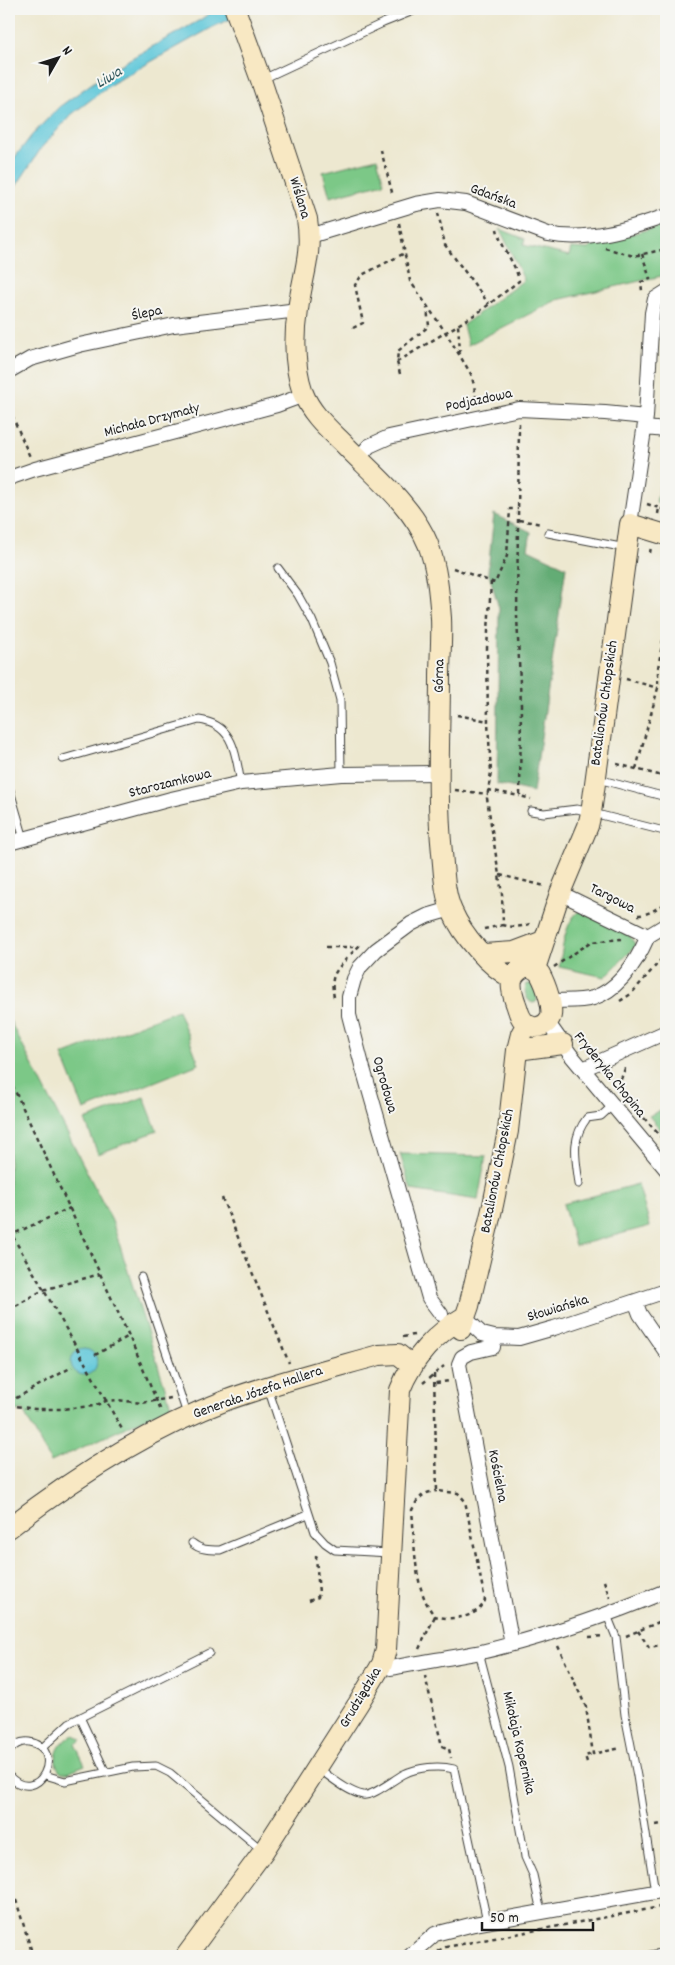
<svg xmlns="http://www.w3.org/2000/svg" width="675" height="1965" font-family="Dekko,sans-serif">
  <style>
    .green { fill: #7bc887; stroke: #4c7252 }
    .forest { fill: #64ac74; stroke: #406448 }
    .water { fill: #5ec7d9; stroke: #3d727a }
    .lines { fill: none; stroke-linecap: round; stroke-linejoin: round }
    .lane-casing { stroke: #3b3b37; stroke-width: 9 }
    .street-casing { stroke: #3b3b37; stroke-width: 16 }
    .secondary-casing { stroke: #3b3b37; stroke-width: 22 }
    .path { stroke: #3b3b37; stroke-width: 2.5; stroke-dasharray: 4 4; stroke-linecap: butt }
    .lane { stroke: #fff; stroke-width: 7 }
    .street { stroke: #fff; stroke-width: 14 }
    .secondary { stroke: #f8e8c3; stroke-width: 20 }
    .labels { text-anchor: middle; dominant-baseline: central; stroke-width: 4; stroke-linejoin: round; paint-order: stroke }
    .street-label { font-size: 15px; fill: #1c1c1c; stroke: #f6f6f2 }
    .water-label { font-size: 16px; font-style: italic; fill: #33585e; stroke: #f6f6f2 }
  </style>
  <rect width="100%" height="100%" fill="#f6f6f2"/>
  <filter id="ink" filterUnits="userSpaceOnUse"><feTurbulence type="fractalNoise" baseFrequency=".02" numOctaves="2"/><feDisplacementMap in="SourceGraphic" scale="10" xChannelSelector="R" yChannelSelector="G"/><feConvolveMatrix kernelMatrix="1 2 1 2 8 2 1 2 1" color-interpolation-filters="sRGB"/></filter>
  <filter id="wash" filterUnits="userSpaceOnUse"><feTurbulence type="fractalNoise" baseFrequency=".0096" numOctaves="4" result="noise"/><feDisplacementMap in="SourceGraphic" scale="20" xChannelSelector="R" yChannelSelector="G"/><feGaussianBlur stdDeviation="1.12" result="paint"/><feColorMatrix in="noise" values="0 0 0 0 0 0 0 0 0 0 0 0 0 0 0 0 0 1.4 0 .05"/><feComposite in="paint" operator="in"/></filter>
  <g filter="url(#wash)">
    <rect width="100%" height="100%" fill="#ede8d0"/>
    <path class="green" d="M377 158 384 183 330 197 323 172Z
      M666 225V275L557 300 468 345 463 325 524 280 500 229 525 239 523 245 569 256 571 248 588 249 596 243Z
      M663 469 666 470V504L656 503Z
      M579 911 630 936 636 946 605 977 559 967C563 949 564 923 579 911Z
      M527 984H531C536 988 539 996 536 1002L533 1003C526 1001 523 991 527 984Z
      M178 1010 199 1064 84 1110 62 1055Z
      M9 1019 112 1221 171 1406 51 1462 22 1409 9 1414Z
      M144 1097 157 1131 98 1154 85 1120Z
      M666 1107V1136L649 1116Z
      M400 1154 486 1156 478 1200 411 1190Z
      M638 1184 650 1226 575 1246 563 1204Z
      M75 1735 82 1740 75 1744 85 1765 68 1772H61C49 1761 60 1738 75 1735Z"/>
    <path class="forest" d="M494 514 531 532 528 549 566 567 533 792 497 784 499 608 488 571Z"/>
    <path class="water" d="M216 9H253L213 27 113 83 72 114 42 147 9 197V165L32 135 59 107 112 69 200 20Z
      M71 1362a13 13 0 1 1 26 0a13 13 0 1 1-26 0Z"/>
  </g>
  <g filter="url(#ink)">
    <g class="lines">
      <defs>
        <path id="lane" d="M263 79 383 23 418 9
          M548 533 626 548
          M278 568 298 595 312 620 330 663 340 700 341 774
          M63 759 199 720C235 725 235 754 241 783
          M598 779 666 797
          M9 787 24 839
          M531 811 544 813 577 809 664 831
          M579 1184C576 1158 570 1140 587 1118L601 1116 613 1105
          M141 1277 187 1414
          M268 1388 315 1532 325 1543 335 1550 390 1553
          M192 1543C200 1550 209 1550 220 1550L308 1514
          M607 1615 616 1637 625 1715 637 1776 655 1892
          M479 1652 509 1767 522 1841
          M80 1717 106 1773
          M42 1748 69 1723 209 1653
          M9 1751C14 1745 21 1741 29 1742 67 1748 39 1808 9 1776
          M319 1769C332 1778 348 1792 363 1795 373 1797 394 1779 404 1774 418 1767 439 1765 454 1769L487 1921
          M45 1775 65 1781 133 1767 156 1766 170 1773 263 1851
          M523 1843 525 1857 533 1875 541 1912
          M646 1956 666 1952"/>
        <path id="street" d="M310 236 416 204 440 200 466 203 548 234C587 242 629 229 666 216
          M9 371 30 359 79 345 174 325 298 310
          M645 428 666 430
          M358 459 369 446 389 437 519 409 605 413 646 417
          M9 478 35 469 277 405 304 395
          M630 524 646 417 652 313 655 299 666 292
          M9 843 171 799 241 783 341 774 439 773
          M560 893 648 936 666 925
          M550 1001C563 1000 580 1002 593 998 620 989 637 961 648 936
          M548 1023 570 1054 666 1169
          M583 1069 666 1032
          M635 1301 640 1314 666 1352
          M441 1314 429 1298 362 1065 349 1015V997L354 979 360 967 376 950 411 924 427 916 451 909
          M464 1317 482 1334 494 1337 519 1338 554 1328 666 1291
          M494 1337 493 1347 471 1352 462 1357 459 1364 512 1644
          M382 1664 391 1668C421 1662 451 1658 481 1652 545 1637 606 1616 666 1591
          M410 1956 435 1934 474 1924 666 1890"/>
        <path id="secondary" d="M235 9 261 80 307 219C313 255 302 276 298 310 294 337 294 367 303 393 311 414 330 430 345 445 374 475 412 505 428 544 437 568 439 593 441 618 442 638 440 658 440 677 440 735 436 795 442 853 444 872 444 893 452 911 462 934 489 967 512 978
          M484 954 514 952 543 941
          M527 966C532 968 537 969 540 974 545 983 555 1009 550 1018 544 1030 528 1030 522 1019 519 1015 518 1009 516 1004 510 987 507 974 527 966Z
          M535 969 560 893 588 826 591 813 630 524 666 535
          M517 1050 563 1044
          M461 1329 469 1306 493 1205 508 1131 517 1050 521 1034 526 1025
          M9 1528C75 1477 148 1430 227 1400 277 1382 329 1369 379 1355L398 1354 413 1366
          M186 1956 263 1852 358 1704 382 1664 386 1650 400 1390C412 1359 436 1333 464 1317"/>
      </defs>
      <use href="#lane" class="lane-casing"/>
      <use href="#street" class="street-casing"/>
      <use href="#secondary" class="secondary-casing"/>
      <path class="path" d="M381 150 393 196
        M438 213 445 245 489 304
        M399 223 410 281 446 333 471 374 474 385 477 405
        M605 248 634 256 666 249
        M642 254 650 279 641 282 642 291
        M353 328 363 323 355 285 362 275 405 253
        M458 352 460 351 458 325
        M397 362 479 312 519 281C516 263 501 248 497 229
        M400 374 397 362 398 351 429 326 427 308
        M9 408 30 457
        M519 423 517 616 521 705 520 796 531 799
        M647 504 659 508
        M658 514 659 508 666 510
        M519 520 542 524
        M650 553 651 547
        M453 568 495 583 507 556 510 509H518
        M491 582 487 648 488 723 491 772 487 798 488 805 502 894 503 925C514 928 522 927 532 923
        M626 679 658 688
        M457 715 488 721
        M617 764 666 777
        M636 769 658 688V668L666 622
        M455 790 488 794
        M488 790 520 796
        M500 875 545 886
        M638 915C648 915 659 908 666 901
        M484 929 503 925
        M326 947H357
        M351 954 361 944
        M554 967 591 942 621 939
        M334 997C330 976 334 973 347 958
        M620 1001 631 994 666 954
        M9 1078 129 1336 161 1411
        M618 1087 626 1066
        M644 1118 661 1137
        M666 1134 661 1137 666 1144
        M222 1198 289 1363
        M9 1230 60 1318 123 1431
        M9 1236 70 1208
        M9 1310 43 1290 100 1274
        M403 1337 414 1335
        M95 1355 129 1336
        M434 1374 437 1491 458 1493 465 1501 485 1600C479 1618 451 1621 435 1616 413 1591 415 1543 412 1510 418 1498 423 1492 437 1491
        M423 1383 444 1366
        M436 1383 449 1381
        M9 1402 72 1367
        M9 1405 35 1409H61L94 1406 106 1401 118 1400 142 1403 171 1398
        M604 1581 610 1598
        M309 1601 318 1597 319 1593 316 1557 319 1552
        M638 1631 649 1647 666 1644
        M626 1636 666 1619
        M589 1637 603 1636
        M558 1646 586 1707 593 1754 621 1748
        M419 1649 435 1616
        M425 1676 442 1746 449 1749 451 1758
        M587 1762 585 1756 592 1754
        M656 1825 666 1823
        M9 1877 33 1956
        M438 1951 446 1947 666 1906"/>
      <use href="#lane" class="lane"/>
      <use href="#street" class="street"/>
      <use href="#secondary" class="secondary"/>
    </g>
  </g>
  <g class="labels">
    <g class="street-label">
      <text transform="translate(493 197) rotate(20)">Gdańska</text>
      <text transform="translate(299 198) rotate(73)">Wiślana</text>
      <text transform="translate(147 314) rotate(-12)">Ślepa</text>
      <text transform="translate(479 401) rotate(-12)">Podjazdowa</text>
      <text transform="translate(152 421) rotate(-15)">Michała Drzymały</text>
      <text transform="translate(440 676) rotate(-89)">Górna</text>
      <text transform="translate(605 703) rotate(-82)">Batalionów Chłopskich</text>
      <text transform="translate(170 784) rotate(-14)">Starozamkowa</text>
      <text transform="translate(612 899) rotate(27)">Targowa</text>
      <text transform="translate(609 1075) rotate(51)">Fryderyka Chopina</text>
      <text transform="translate(384 1085) rotate(74)">Ogrodowa</text>
      <text transform="translate(498 1171) rotate(-79)">Batalionów Chłopskich</text>
      <text transform="translate(558 1309) rotate(-17)">Słowiańska</text>
      <text transform="translate(258 1393) rotate(-19)">Generała Józefa Hallera</text>
      <text transform="translate(497 1476) rotate(79)">Kościelna</text>
      <text transform="translate(361 1698) rotate(-59)">Grudziądzka</text>
      <text transform="translate(518 1743) rotate(77)">Mikołaja Kopernika</text>
    </g>
    <g class="water-label">
      <text transform="translate(109 78) rotate(-31)">Liwa</text>
    </g>
  </g>
  <rect width="675" height="1965" fill="none" stroke="#f6f6f2" stroke-width="30"/>
  <g transform="translate(58 58) rotate(51)" stroke="#f6f6f2" stroke-width="4" paint-order="stroke">
  <path d="M0-4L9 19L0 12L-9 19Z" fill="#1c1c1c"/>
  <text y="-8" font-size="14" font-weight="bold" text-anchor="middle" fill="#1c1c1c">N</text>
  </g>
  <path d="M482 1922v8h111v-8" fill="none" stroke="#1c1c1c" stroke-width="2.5"/>
  <text x="490" y="1922" font-size="15" fill="#1c1c1c" stroke="#f6f6f2" stroke-width="4" paint-order="stroke">50 m</text>
</svg>
